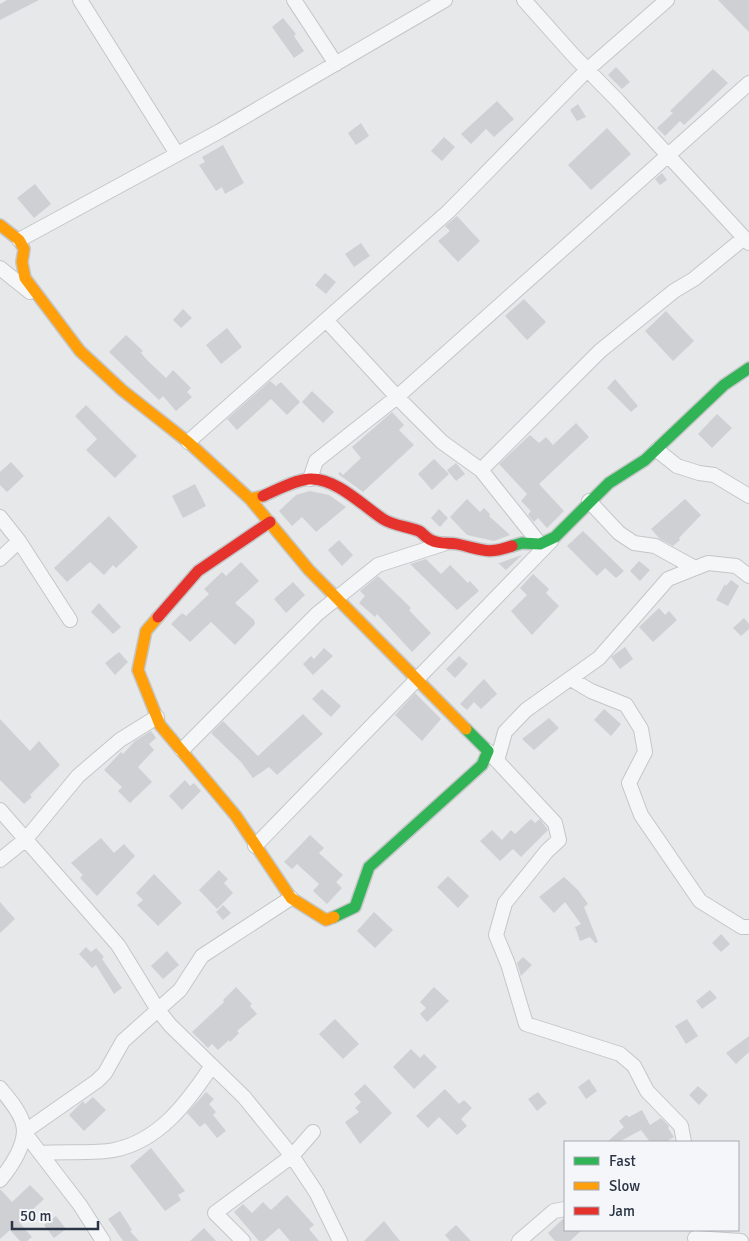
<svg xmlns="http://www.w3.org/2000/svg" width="749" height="1241" font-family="Signika,sans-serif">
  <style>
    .building { fill: #ced0d3 }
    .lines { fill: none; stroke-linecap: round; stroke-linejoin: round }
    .street-casing { stroke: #c4c6c8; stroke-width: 16 }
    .fast-casing { stroke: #c4c6c8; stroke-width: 14 }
    .slow-casing { stroke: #c4c6c8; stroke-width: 14 }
    .jam-casing { stroke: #c4c6c8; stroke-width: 14 }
    .street { stroke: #f5f6f7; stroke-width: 14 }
    .fast { stroke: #30b455; stroke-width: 11 }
    .slow { stroke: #ff9f0a; stroke-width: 11 }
    .jam { stroke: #e5322d; stroke-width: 11 }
  </style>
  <rect width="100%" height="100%" fill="#e6e8ea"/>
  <path class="building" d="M7 0H39L0 20V4Z
    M718 0H749V32Z
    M283 18 296 34 294 36 304 51 294 58 272 27Z
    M616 67 630 82 622 89 608 75Z
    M713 69 728 83 684 125 680 121 665 136 657 128 673 113 670 111Z
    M497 101 514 119 494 137 486 129 471 144 461 134Z
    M578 104 586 117 577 121 570 110Z
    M361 123 369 136 356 145 348 133Z
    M607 128 631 154 591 190 568 165Z
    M444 137 455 147 442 161 431 151Z
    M223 145 244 183 225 194 222 187 216 191 199 165 205 162 202 157Z
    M662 173 667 180 660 185 655 179Z
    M35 184 51 204 34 218 17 198Z
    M457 216 480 241 458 262 438 241 450 231 445 226Z
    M361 243 370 256 354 267 345 254Z
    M325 273 336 282 326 294 315 285Z
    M524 299 546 322 527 340 505 316Z
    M183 309 192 318 181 328 173 320Z
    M666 311 694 341 673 361 645 331Z
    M227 328 242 347 221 364 206 345Z
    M126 335 143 351 141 353 147 360 166 378 173 370 191 388 187 392 192 397 176 411 163 396 159 400 109 352Z
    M615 379 638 406 631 412 607 388Z
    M270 381 276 386 281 382 300 402 287 415 271 399 237 430 227 419Z
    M312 391 334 412 323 423 302 402Z
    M86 405 137 456 115 478 86 450 97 439 75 416Z
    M392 412 404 425 399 430 414 445 363 492 338 474 340 472 343 475 361 458 352 447Z
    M717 414 732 428 712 448 698 434Z
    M576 423 589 437 539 484 564 511 547 528 538 518 534 522 528 515 531 511 521 501 527 494 499 464 530 435 539 443 546 437 553 445Z
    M434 459 449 474 432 490 418 474Z
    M11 462 24 476 7 492 0 485V472Z
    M456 463 465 474 456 481 447 470Z
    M195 484 206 506 183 518 172 496Z
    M310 491 329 495 346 507 316 532 302 517 292 526 279 511 296 495Z
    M467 499 480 512 484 508 490 514 489 516 510 535 494 541 467 535 450 517Z
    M685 499 701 515 679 538 680 540 673 546 660 539 651 529Z
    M439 509 448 518 440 527 431 518Z
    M109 516 138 547 116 568 113 565 104 575 90 562 67 582 54 568Z
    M583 531 624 571 616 578 605 568 597 576 567 546Z
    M339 540 353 555 342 566 328 550Z
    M522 555 506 570 498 563H499Z
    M426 559 441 574 450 565 468 583 470 581 479 591 457 610 410 564Z
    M639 561 650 570 640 581 630 571Z
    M241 562 259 581 235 603 254 620 255 624 235 645 211 622 190 642 171 624 182 613 186 616 209 594 204 589 222 572 226 576Z
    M533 574 549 589 546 593 559 606 532 635 511 611 527 595 520 588Z
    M378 576 411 608 409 610 431 633 412 652 377 614 375 617 359 603 365 596 360 591Z
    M731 580 739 586 728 606 716 600 725 584 726 586Z
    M293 582 305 595 286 613 274 599Z
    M99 603 121 627 113 634 91 612Z
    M659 608 665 615 669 611 677 620 653 642 639 627Z
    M744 618 749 624V629L741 636 733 628Z
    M625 647 633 659 620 669 611 657Z
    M324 648 333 656 313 675 303 664 311 656 314 659Z
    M119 652 128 662 115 675 105 663Z
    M459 656 468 664 455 678 446 669Z
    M484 679 497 694 481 709 474 702 467 710 460 704Z
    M322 689 341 706 331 717 312 699Z
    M415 693 441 719 422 741 395 715Z
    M604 709 621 724 611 736 594 720Z
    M303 714 323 734 277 775 269 767 253 778 241 762 211 733 223 721 258 756Z
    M549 718 559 728 534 750 522 739Z
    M0 719 30 751 39 741 60 765 30 795 32 797 24 804 0 780Z
    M151 731 156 738 149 744 154 750 138 767 152 782 130 803 118 791 122 787 104 770 121 752 123 754 135 741Z
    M185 780 190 786 194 783 201 791 182 810 169 796Z
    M531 819 535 823 540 819 548 830 521 857 513 849 500 861 480 841 492 830 502 840 511 830 515 834Z
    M310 835 324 848 319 853 343 875 336 882 342 888 327 904 313 891 319 884 297 864 292 869 284 862Z
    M101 838 114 853 124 844 135 856 97 896 80 878 83 875 71 863Z
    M219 870 228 879 224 883 233 893 217 909 199 890Z
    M154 874 182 903 158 926 137 905 143 900 136 893Z
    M448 876 469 896 458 908 437 887Z
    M564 877 578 890 588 904 584 907 598 942 595 943 590 937 580 941 575 927 581 924 565 902 554 913 539 897Z
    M0 902 15 919 0 933Z
    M223 905 231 913 223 920 216 912Z
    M374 912 393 930 375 948 357 931Z
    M721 934 730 944 721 952 712 943Z
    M86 947 91 952 96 948 104 957 102 959 122 988 114 994 96 965 92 968 79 954Z
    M167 951 179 965 163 979 151 966Z
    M523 957 532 965 521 976 517 963Z
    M236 987 252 1004 250 1006 257 1014 237 1031 239 1033 230 1042 229 1040 218 1050 212 1044 208 1048 192 1032 224 1002 223 1000Z
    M434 987 449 1001 427 1022 420 1014 426 1008 420 1002Z
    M710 990 717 998 702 1009 696 1001Z
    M335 1019 359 1044 343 1059 319 1034Z
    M687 1019 698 1036 686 1044 675 1026Z
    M749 1036V1052L736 1064 726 1053Z
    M411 1049 420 1058 424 1054 437 1067 414 1089 393 1067Z
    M589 1079 597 1091 586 1099 578 1087Z
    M365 1084 392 1113 360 1144 345 1122 359 1112 355 1108 361 1102 354 1094Z
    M698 1086 708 1095 699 1105 689 1095Z
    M445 1089 459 1104 464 1100 472 1108 461 1119 467 1126 457 1135 439 1117 428 1128 416 1116Z
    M206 1092 214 1099 209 1104 216 1112 213 1115 226 1131 217 1138 205 1123 200 1127 187 1113Z
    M538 1092 547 1103 537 1111 528 1099Z
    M93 1097 106 1110 84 1131 69 1115 83 1101 85 1104Z
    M642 1110 650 1125 661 1118 669 1126 668 1128 674 1137 666 1142H650L641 1130 619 1142H607L624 1127 619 1121 626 1115 629 1117Z
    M151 1148 185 1191 178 1195 181 1200 165 1211 130 1166Z
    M30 1185 44 1199 19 1222 32 1237 27 1241H20L10 1230 0 1239V1189L12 1202Z
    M287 1195 314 1225 309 1229 319 1241H290L279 1228 264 1241H259L234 1212 243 1204 252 1213 263 1202 271 1210Z
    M120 1211 132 1230 130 1231 139 1241H123L108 1219Z
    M56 1216 66 1229 54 1238 44 1225Z
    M564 1218 565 1230H582L570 1241H555L548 1233Z
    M384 1221 400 1241H364Z
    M456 1225 471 1241H450L445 1235Z
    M204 1228 216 1241H190Z"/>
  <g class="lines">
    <defs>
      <path id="street" d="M80 0 177 154
        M294 0 336 64
        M524 0 573 55 618 101 749 243
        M19 240 220 131 445 0
        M0 268 30 292
        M326 320 397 397 442 442 481 470 540 544
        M188 442 449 211 587 70 667 0
        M657 450 677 466 699 473 714 475 749 496
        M481 470 600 351 674 291 694 279 744 238
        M310 479 316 461 397 397 749 83
        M589 501 619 533 634 543 655 546 695 568
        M0 517 19 541 70 620
        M0 559 19 541
        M571 679 591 691 626 705 641 729 645 752 629 783 641 815 700 901 742 927H749
        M182 750 317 614 378 565 443 544
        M488 751 555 823 559 840 547 851 505 903 496 935 508 964 526 1024 620 1054 634 1066 647 1091 681 1126 684 1142
        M497 761 505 732 526 710 599 658 668 579 708 563 736 566 749 576
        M0 810 118 945 158 1010 170 1025 244 1097 292 1156 316 1192 340 1241
        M255 846 551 541
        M0 860 26 839 78 776 120 740 157 717
        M0 1088C8 1098 20 1111 23 1124 28 1142 11 1167 0 1180
        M40 1153C63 1151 94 1154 114 1150 159 1141 187 1103 211 1067
        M695 1238 741 1241
        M103 1241 80 1205 24 1132 97 1081 105 1073 123 1041 180 990 202 956 291 898
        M243 1241 215 1213 292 1156 313 1132
        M519 1241 554 1211 565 1209"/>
      <path id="fast" d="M512 546 522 543 540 544 555 537 609 483 645 460 724 385 749 368
        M334 917 355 907 369 867 482 765 488 751 466 729"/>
      <path id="slow" d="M0 225 19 240 24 249 22 262 25 278 80 351 122 390 188 442 250 499 263 496
        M250 499 309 570 466 729
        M158 617 146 631 138 670 160 725 236 816 291 898 326 920 334 917"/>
      <path id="jam" d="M263 496C277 490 294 480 310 479 336 478 362 505 383 519 394 526 407 526 419 531 423 533 426 538 431 540 440 545 448 542 457 544 481 549 487 555 512 546
        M158 617 198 571 270 522"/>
    </defs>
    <use href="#street" class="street-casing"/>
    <use href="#fast" class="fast-casing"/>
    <use href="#slow" class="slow-casing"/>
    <use href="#jam" class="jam-casing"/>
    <use href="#street" class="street"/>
    <use href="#fast" class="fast"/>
    <use href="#slow" class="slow"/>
    <use href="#jam" class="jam"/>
  </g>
  <rect x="564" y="1141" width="175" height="90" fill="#f4f6f9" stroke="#a4a8b1"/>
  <rect x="574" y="1157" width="25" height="8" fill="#30b455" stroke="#a4a8b1"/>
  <text x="609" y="1166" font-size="15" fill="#2b3445">Fast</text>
  <rect x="574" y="1182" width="25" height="8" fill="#ff9f0a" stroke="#a4a8b1"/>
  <text x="609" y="1191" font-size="15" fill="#2b3445">Slow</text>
  <rect x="574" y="1207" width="25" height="8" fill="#e5322d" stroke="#a4a8b1"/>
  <text x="609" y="1216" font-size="15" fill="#2b3445">Jam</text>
  <path d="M12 1221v8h86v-8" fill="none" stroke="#2b3445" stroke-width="2.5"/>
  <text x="20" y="1221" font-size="15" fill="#2b3445" stroke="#f4f6f9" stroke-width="4" paint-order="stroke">50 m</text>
</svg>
